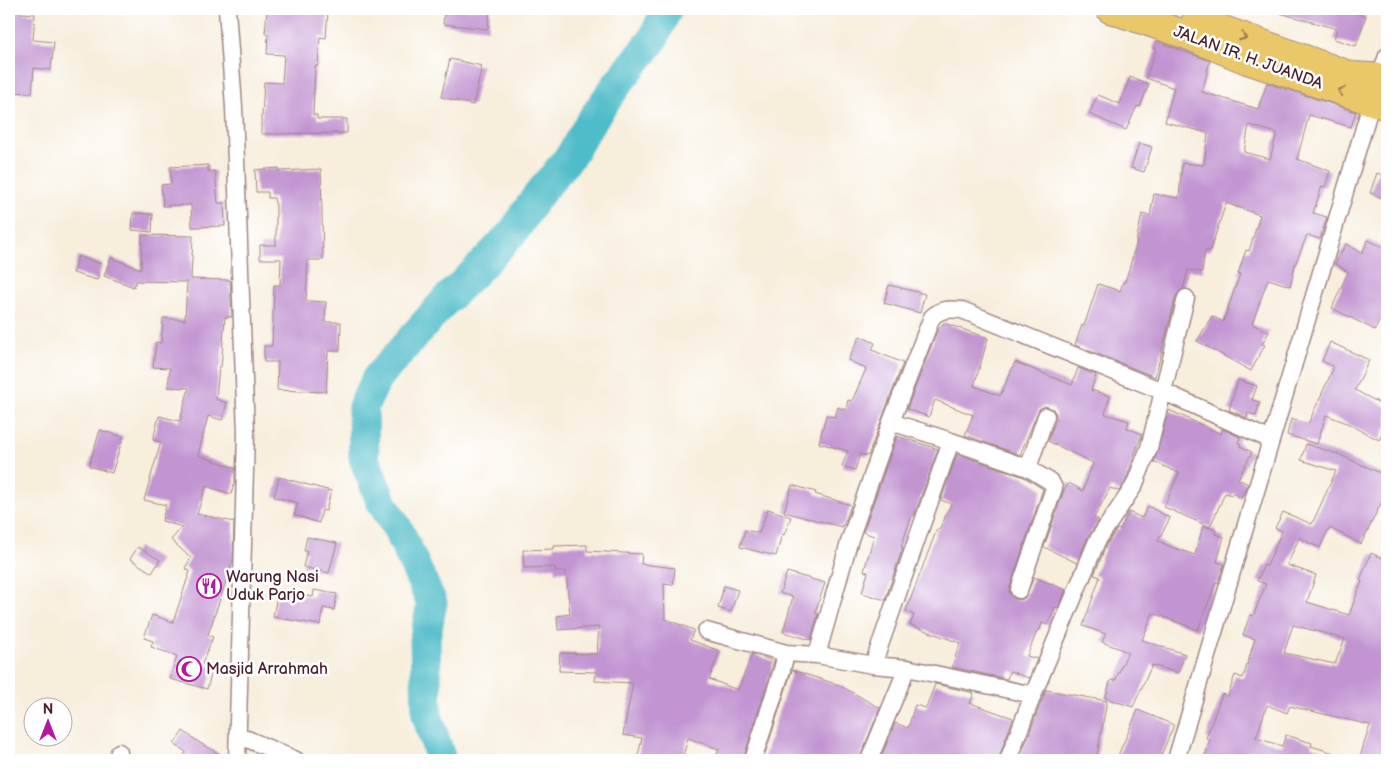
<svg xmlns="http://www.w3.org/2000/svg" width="1396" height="769" font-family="'Balsamiq Sans',sans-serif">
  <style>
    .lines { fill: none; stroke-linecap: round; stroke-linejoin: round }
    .river { stroke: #4fbcc9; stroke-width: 31 }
    .building { fill: #c295d2; fill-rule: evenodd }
    .street-casing { stroke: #a08684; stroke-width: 19 }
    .highway-casing { stroke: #a08684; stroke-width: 30 }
    .street { stroke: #fff; stroke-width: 16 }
    .highway { stroke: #eac769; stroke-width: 28 }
    .oneway { stroke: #9a734a }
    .labels { text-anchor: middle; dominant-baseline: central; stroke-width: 5; stroke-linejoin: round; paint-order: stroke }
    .street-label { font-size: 16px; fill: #4a1f2b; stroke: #fff }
    .poi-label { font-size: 16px; fill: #4a1f2b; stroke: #fff; text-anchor: start }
  </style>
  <rect width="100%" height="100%" fill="#fff"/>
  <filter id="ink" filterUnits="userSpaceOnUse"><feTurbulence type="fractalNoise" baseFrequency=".02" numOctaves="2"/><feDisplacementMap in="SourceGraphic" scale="10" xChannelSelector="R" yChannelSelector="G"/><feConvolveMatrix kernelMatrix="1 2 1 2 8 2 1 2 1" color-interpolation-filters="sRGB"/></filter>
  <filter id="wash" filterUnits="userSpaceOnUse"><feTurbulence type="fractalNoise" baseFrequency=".0096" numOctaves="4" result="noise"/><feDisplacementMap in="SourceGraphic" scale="20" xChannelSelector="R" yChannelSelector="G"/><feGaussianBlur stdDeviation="1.12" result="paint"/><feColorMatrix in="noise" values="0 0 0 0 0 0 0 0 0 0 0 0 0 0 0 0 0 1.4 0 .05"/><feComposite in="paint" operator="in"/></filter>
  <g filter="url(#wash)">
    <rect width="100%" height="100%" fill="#f7eedc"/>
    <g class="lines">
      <path class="river" d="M441 760 427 715 425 638 432 603 399 531 381 501 364 458 363 407 377 378 444 302 477 270 514 231 535 199 571 155 589 124 618 83 652 41 667 9"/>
    </g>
    <g id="blocks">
      <path class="building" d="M267 9 328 10 326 38 320 37 318 66H315L313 115H317V119H347V133L261 134V116H262L264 82 282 83 284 55 267 54 268 34H265Z
        M445 9H490L488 29 443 24Z
        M1280 9H1344L1366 16 1356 46 1334 39 1337 29 1280 13Z
        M9 12 35 14 33 40 54 42 51 70 34 68 32 93 9 92Z
        M1156 41 1210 61 1202 92 1258 109 1267 83 1356 112 1351 127 1309 115 1297 159 1330 171 1325 187 1322 186 1313 213 1327 217 1320 239 1307 235 1295 265 1290 286 1268 279 1252 324 1269 332 1262 344 1265 345 1251 371 1197 341 1212 316 1223 322 1240 274H1238L1246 250 1249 251 1260 215 1226 203 1210 251 1205 250 1202 272 1188 270 1183 289 1176 296 1155 377 1075 345 1082 325 1084 326 1098 284 1120 291 1123 282H1125L1137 242H1136L1142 214 1150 216 1154 194 1179 198 1182 163 1204 165 1208 133 1165 122 1174 88 1146 78 1156 49H1153ZM1249 125 1277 133 1270 159 1244 152Z
        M450 59 482 66 473 105 441 97Z
        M1130 77 1149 84 1140 107 1137 106 1126 130 1089 114 1098 95 1120 104Z
        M1139 143 1152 147 1144 172 1131 168Z
        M208 165V171H215L218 203H224L225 226 192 227 191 205 163 206 161 185 171 184 170 167Z
        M279 168V171L321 169 323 260H308L306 301 326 302 325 322H341L340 351H328L326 392 277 390 278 362H264V346H272L274 285H280L281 259H260V245H276V207L274 198H268V192H256L255 170Z
        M1377 173 1387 177V200L1370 193Z
        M133 213 153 214 152 232 132 230Z
        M142 235 193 236 191 279 230 280 232 317H225L221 367H219L216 399 227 403 222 420 208 416 198 455 235 468V482L231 494 206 486 197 514 234 522 233 560 208 635 213 637 202 664 213 667 207 689 170 679 177 656 151 647 153 641 144 638 152 615 173 622 190 571 185 568 191 558 171 540 182 527 162 521 166 505 144 500 161 442 153 440 159 416 180 421 189 388 168 387 170 368 153 367 156 342 161 343 163 318 185 320 187 282 136 281 134 287 104 276 111 258 141 269Z
        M1368 240 1387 249V316L1383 313 1375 330 1332 308 1348 272 1335 264 1346 244 1362 253Z
        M78 256 102 264 97 280 73 273Z
        M889 285 925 294 920 313 884 303Z
        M944 323 988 338 974 386 1000 396 1015 362 1072 385 1078 368 1096 375 1091 390 1110 396 1105 414 1129 421 1127 428 1142 434 1125 482 1119 491 1110 488 1094 518 1099 520 1088 537 1077 563 1044 547 1064 490 1069 483 1083 491 1093 463 1048 441 1056 419V414L1053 409 1045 406 1039 409 1020 455 965 435 973 415 935 400 929 417 907 409 937 331Z
        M860 336 875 343 872 350 903 363 868 456 860 454 855 470 842 466 848 451 819 443 826 415 835 417 838 407 846 410 848 400 852 401 866 369 848 360Z
        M1330 342 1369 360 1355 390 1387 407V425L1379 440 1347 423 1326 415 1317 444 1287 435 1291 419 1308 424 1334 367 1322 361Z
        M1238 380 1257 386 1252 400 1260 402 1256 416 1248 413 1247 418 1229 410Z
        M1169 410 1221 434 1223 429 1240 437 1238 443 1241 444 1240 446 1252 452 1238 479 1248 484 1241 498 1233 493 1232 495 1225 493 1210 527 1164 507 1179 473 1154 462Z
        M100 430 123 437 112 473 89 466Z
        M897 436 938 449 914 516 912 515 901 547H903L885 600 862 593 868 572 864 571 874 536 863 532Z
        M1306 444 1338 454 1387 476V491L1361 544 1330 528 1329 531 1328 530 1320 548 1299 538 1287 565 1316 575 1307 602 1349 615 1362 581 1360 580 1371 553 1387 560V760H1359L1370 725 1290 706 1287 713 1267 705 1256 738 1282 746 1286 735 1312 743 1311 746 1347 757V760H1204L1210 739 1206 738 1222 694 1228 696 1235 675 1243 678 1255 639 1243 635 1250 615 1253 616 1266 584 1257 581 1264 565 1267 566 1282 531 1275 528 1283 512 1312 524 1336 471 1301 460ZM1293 625 1345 639 1335 664 1284 653Z
        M957 454 1024 477 1043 489 1010 587 1009 592 1015 599 1020 600 1025 598 1034 577 1066 590 1058 608 1055 607 1048 625 1042 623 1040 630 1038 629 1027 656 1037 659 1029 678 1010 671 1007 679 952 667 960 643 910 625 914 615 906 611 937 529 939 530 951 504 941 500Z
        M279 477 331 491 326 511 322 510 319 523 294 515 298 503 274 497Z
        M792 485 816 492 815 494 851 505 844 525H842V527L784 512Z
        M1148 506 1170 518 1158 541 1171 547 1195 555 1203 526 1216 530 1215 534 1224 537 1217 562 1224 564 1218 583 1216 582 1198 630 1153 613 1142 640 1185 654 1178 673 1152 665 1133 707 1105 698 1111 680 1115 681 1128 652 1102 642 1106 634 1083 626 1100 577 1094 575 1106 546 1117 529 1120 530 1129 512 1142 518Z
        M768 509 791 517 784 535 782 534 776 556 740 547 745 530 759 533Z
        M307 537 337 543 329 573 303 567 307 551H304Z
        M587 545V551L642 554 641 564 675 568 673 585 664 584 665 619 694 630 690 640 720 651 709 679 738 690 752 654 774 661 743 760H715L719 749 688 738 682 760H637L642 738 623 735 633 683 595 681 596 672 559 671 560 653 597 654 599 627 558 630 557 616 570 614 566 571 555 572V567L524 568 523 550 554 549V546Z
        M138 547 160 560 152 573 130 559Z
        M787 572 825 583 815 613 818 614 811 640 783 632 793 597 780 593Z
        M724 586 738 590 731 612 718 608Z
        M278 590 313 597 314 590 337 594 334 610 323 608 320 625 273 617Z
        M792 670 839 685 880 708 859 760H763Z
        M935 684 974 693 970 703 1013 718 998 760H926L915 757 914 760H880L895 723 908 728 915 705 926 708Z
        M1046 690 1107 701 1096 760H1019Z
        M1138 710 1174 725 1159 760H1116Z
        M183 731 200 743 227 758V760H181L186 752 174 744Z"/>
    </g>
  </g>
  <g filter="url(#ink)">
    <use href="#blocks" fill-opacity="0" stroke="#a08684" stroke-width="1"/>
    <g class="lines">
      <defs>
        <path id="street" d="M227 9 234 107 246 433 237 760
          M951 441 1028 468 1046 416
          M1019 590 1054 488 1051 482 1028 468
          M706 631 786 653 817 655 873 665 907 668 1033 695
          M817 655 850 539 891 422 932 317C942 308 950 309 962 310L1162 391 1271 440
          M873 665 951 441 891 422
          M238 735 296 760
          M118 760 119 752
          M753 760 782 670 786 653
          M869 760 907 668
          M1008 760 1033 695 1097 541 1134 486 1149 448 1186 298
          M1176 760 1372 101 1387 56"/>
        <path id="highway" d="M1110 9 1187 35 1247 60 1387 106
          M1196 20 1352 76 1387 78"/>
      </defs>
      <use href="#street" class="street-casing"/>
      <use href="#highway" class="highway-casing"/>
      <use href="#street" class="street"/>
      <use href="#highway" class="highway"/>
    </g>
    <defs><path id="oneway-chevron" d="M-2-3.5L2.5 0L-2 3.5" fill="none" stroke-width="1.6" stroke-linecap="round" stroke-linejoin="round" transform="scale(1.25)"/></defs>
    <g class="oneway">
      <use href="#oneway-chevron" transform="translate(1243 37) rotate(20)"/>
      <use href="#oneway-chevron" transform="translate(1341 91) rotate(-162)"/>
    </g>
  </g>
  <defs>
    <symbol id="restaurant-ring" viewBox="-11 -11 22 22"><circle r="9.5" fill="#fff" stroke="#b5179e" stroke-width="1.5"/><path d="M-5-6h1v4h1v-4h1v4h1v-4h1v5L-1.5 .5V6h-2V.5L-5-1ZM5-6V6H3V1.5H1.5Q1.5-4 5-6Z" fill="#b5179e"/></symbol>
    <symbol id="mosque-ring" viewBox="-11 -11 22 22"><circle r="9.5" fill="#fff" stroke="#b5179e" stroke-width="1.5"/><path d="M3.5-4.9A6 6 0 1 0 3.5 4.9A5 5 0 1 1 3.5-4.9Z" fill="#b5179e"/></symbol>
  </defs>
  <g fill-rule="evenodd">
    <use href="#restaurant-ring" x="195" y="572" width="28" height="28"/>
    <use href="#mosque-ring" x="175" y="655" width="28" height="28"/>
  </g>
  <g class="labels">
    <g class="street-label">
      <text transform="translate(1248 58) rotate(20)">JALAN IR. H. JUANDA</text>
    </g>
    <g class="poi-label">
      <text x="226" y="577">Warung Nasi<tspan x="226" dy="18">Uduk Parjo</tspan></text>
      <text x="206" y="669">Masjid Arrahmah</text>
    </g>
  </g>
  <rect width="1396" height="769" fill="none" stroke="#fff" stroke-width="30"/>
  <g transform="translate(48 722)"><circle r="24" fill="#ffffff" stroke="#b7a5aa"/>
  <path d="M0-4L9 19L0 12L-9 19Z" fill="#b5179e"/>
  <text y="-8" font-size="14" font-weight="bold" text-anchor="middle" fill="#4a1f2b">N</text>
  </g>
</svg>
